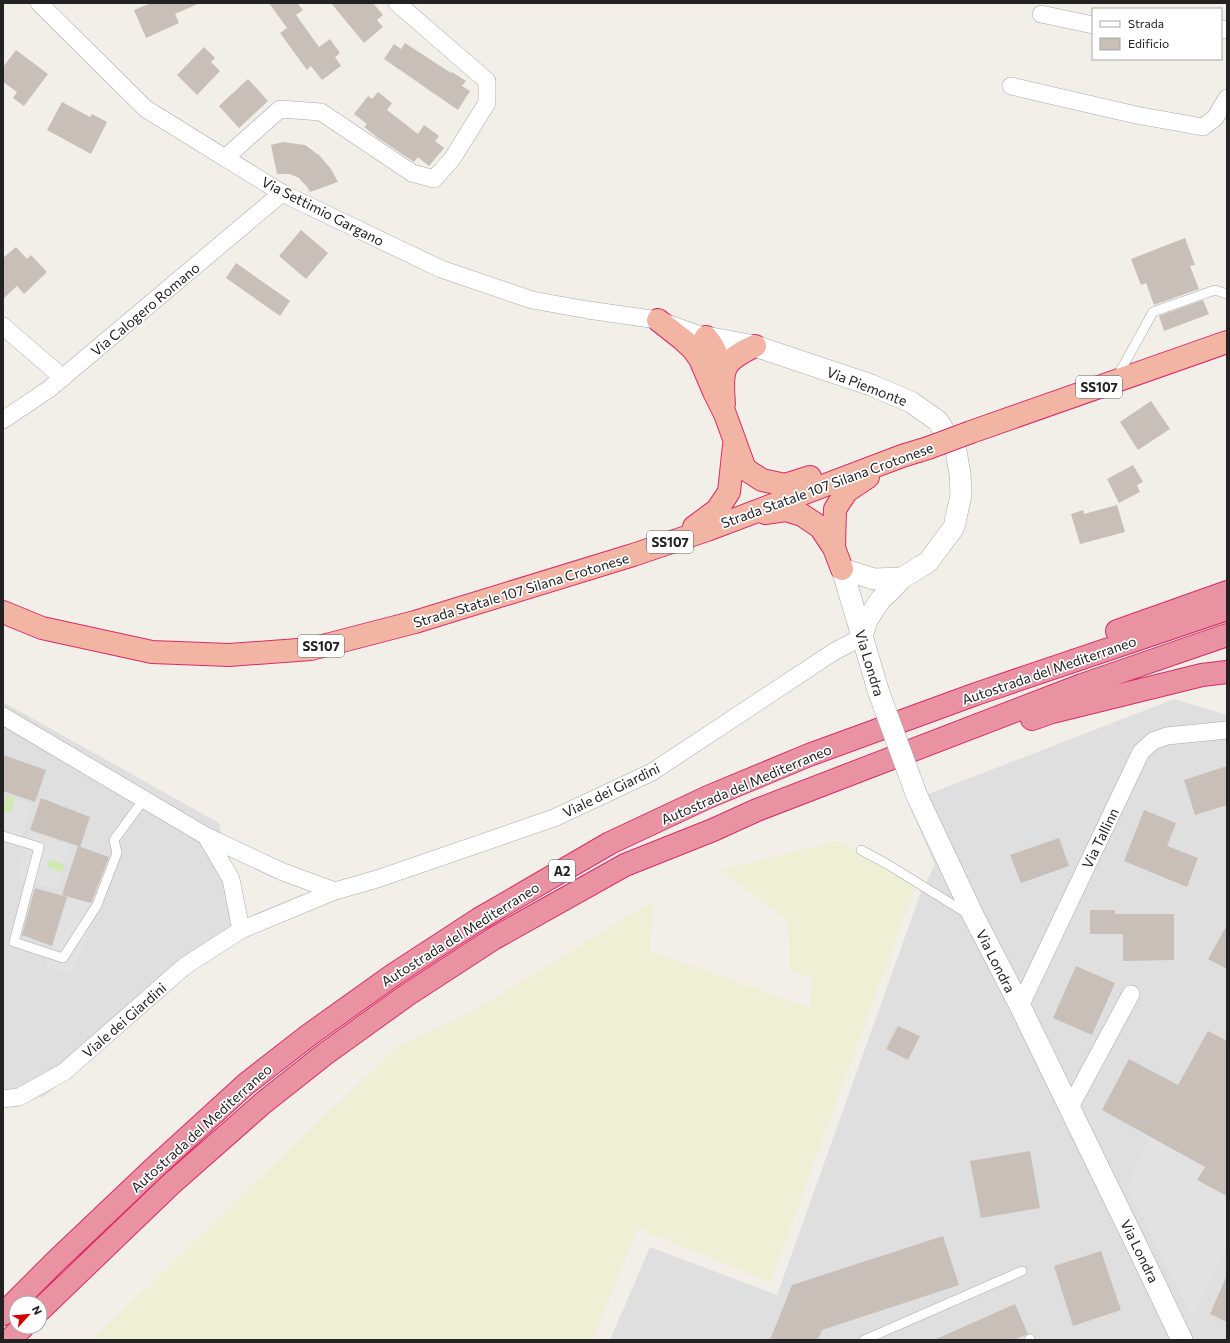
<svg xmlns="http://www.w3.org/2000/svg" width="1230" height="1343" font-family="Commissioner,sans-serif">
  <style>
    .residential { fill: #e0dfdf }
    .farmland { fill: #eef0d5 }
    .grass { fill: #cdebb0 }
    .parking { fill: #e2e2e2 }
    .building { fill: #c7bfb8 }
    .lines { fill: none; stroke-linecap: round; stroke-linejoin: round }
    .service-casing { stroke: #a9a9a9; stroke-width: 10 }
    .minor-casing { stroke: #a9a9a9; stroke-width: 18 }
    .tertiary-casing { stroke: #a9a9a9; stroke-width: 22 }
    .trunk-casing { stroke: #dc2a67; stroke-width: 24 }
    .motorway-casing { stroke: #dc2a67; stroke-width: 24 }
    .service { stroke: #fff; stroke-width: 9 }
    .minor { stroke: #fff; stroke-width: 17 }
    .tertiary { stroke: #fff; stroke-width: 21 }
    .trunk { stroke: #f2b4a3; stroke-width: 22 }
    .motorway { stroke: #e892a2; stroke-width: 22 }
    .tertiary-bridge-casing { stroke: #a9a9a9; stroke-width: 22; stroke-linecap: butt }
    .trunk-bridge-casing { stroke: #dc2a67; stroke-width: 24; stroke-linecap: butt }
    .tertiary-bridge { stroke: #fff; stroke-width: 21 }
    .trunk-bridge { stroke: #f2b4a3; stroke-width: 22 }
    .labels { text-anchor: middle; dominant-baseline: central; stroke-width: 3.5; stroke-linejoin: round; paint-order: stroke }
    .shield { fill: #fff; stroke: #646464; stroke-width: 1 }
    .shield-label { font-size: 13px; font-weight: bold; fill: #222 }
    .street-label { font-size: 14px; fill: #222; stroke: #fff }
  </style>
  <rect width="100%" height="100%" fill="#f2efe9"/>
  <path class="residential" d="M1174 699 1227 715V1340H610L650 1247 777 1295 921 892 935 865 908 802Z
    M3 702 219 823 241 930 45 1096 3 1107Z"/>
  <path class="farmland" d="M838 841 916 885 770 1283 638 1228 592 1340H92L395 1048 475 1010 653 901 650 951 810 1008 813 979 790 969 788 921 721 870Z"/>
  <path class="grass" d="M7 796 15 799 10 814 3 812V807Z
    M49 859 64 864 62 872 47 867Z"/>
  <path class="parking" d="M15 799 32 805 20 844 3 839V812L10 814Z
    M29 833 70 845 64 864 50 859 47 867 62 872 56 889 17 878Z
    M68 897 101 906 71 974 46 967Z
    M1150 1137 1205 1167 1198 1180 1227 1197V1247L1193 1318 1127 1186Z"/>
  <path class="building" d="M151 3H200L175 14 179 23 146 38 134 10Z
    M269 3H297L303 10 296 15 319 47 330 39 340 53 335 57 341 66 322 80 311 66 307 70 280 33 287 28Z
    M331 3H373L383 15 377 20 383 27 364 43Z
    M405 43 451 73 452 72 466 81 462 86 470 91 458 110 384 59 394 44 401 49Z
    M204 47 215 58 211 62 220 71 197 95 177 75Z
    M16 50 48 74 24 106 13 98 17 92 3 82V67Z
    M248 79 268 101 239 128 219 106Z
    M378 92 392 103 387 110 418 134 424 125 439 136 435 141 444 148 429 166 418 157 414 162 378 138 364 127 367 124 354 114 368 96 372 99Z
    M62 102 90 117 92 114 107 122 91 154 47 130Z
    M283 142 305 145 320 156 331 169 338 182 310 192 307 187 299 178 290 174H277L271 145Z
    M301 230 328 253 306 279 279 256Z
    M1185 238 1195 265 1190 266 1199 289 1154 305 1146 283 1141 285 1131 259Z
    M16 247 27 259 31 255 47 272 24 294 17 286 3 299V258Z
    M236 263 290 301 280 316 226 278Z
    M1203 300 1209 314 1164 331 1159 316Z
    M1151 401 1170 429 1138 450 1120 422Z
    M1133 465 1143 482 1137 485 1140 492 1119 503 1107 479Z
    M1117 505 1125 532 1080 544 1071 514 1083 510 1084 514Z
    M3 755 46 770 35 802 3 791Z
    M1227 766V805L1195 815 1184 780Z
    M41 798 90 817 80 847 78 846 109 857 91 903 62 895 78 846 30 830Z
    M1144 810 1176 823 1167 846 1198 858 1187 887 1124 861Z
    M1059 838 1069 866 1021 883 1010 855Z
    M35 888 67 897 52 946 22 935Z
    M1090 910H1115V914H1174V960L1123 961V934H1090Z
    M1227 925V969L1208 959Z
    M1076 966 1115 983 1092 1035 1053 1018Z
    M898 1026 920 1036 908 1060 886 1049Z
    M1208 1031 1227 1041V1196L1197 1180 1205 1167 1102 1110 1129 1059 1178 1085Z
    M1030 1151 1040 1208 981 1218 970 1161Z
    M943 1236 959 1285 822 1330 818 1340H770L792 1285Z
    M1101 1251 1121 1310 1073 1326 1054 1266Z
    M1227 1275V1322L1210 1314Z
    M1015 1304 1028 1334 1013 1340H934Z"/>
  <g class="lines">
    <defs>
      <path id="service" d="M1117 377 1153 312 1215 290 1227 294
        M3 836 39 847 14 942 63 958 97 905 117 853 114 840 144 799
        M861 850 887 864 968 914
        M864 1340 1022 1271
        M1029 1340 1030 1339"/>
      <path id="minor" d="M39 3 146 109 282 193 441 269 532 300 588 310 658 320 706 337
        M1041 14 1093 25
        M1221 29 1227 30
        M1011 86 1136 115 1203 127 1215 118 1227 98
        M225 158 280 109 321 112 412 173 434 179 452 159 487 103V81L397 3
        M3 326 63 378
        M3 420 49 389 282 193
        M3 716 206 836 283 872 335 891
        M206 836 231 879 241 930
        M1020 1006 1141 752 1153 741 1167 736 1227 730
        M3 1099 19 1097 64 1072 185 966 241 930 335 891 377 879 554 818 652 772 835 651 862 637
        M1069 1109 1131 994"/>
      <path id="tertiary" d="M706 337 755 346 871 385 911 402 938 421 956 451 960 474 961 495 954 527 928 562 902 578 890 591 881 599 867 620 862 637
        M842 569 879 693
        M842 569 874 579 902 578
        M917 796 974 917 1020 1006 1135 1242 1182 1340"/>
      <path id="trunk" d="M658 320 682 339 692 348 700 359 714 392 725 414 745 469 762 480 785 485 810 477
        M700 359 701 347 706 337C719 352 719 364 722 382
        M724 404C721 369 722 361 755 346
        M971 432 1227 342
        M765 513 786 510 802 515 820 527 834 548 842 569
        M694 527 717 510 729 492 734 445
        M834 548 835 509 847 491 868 477
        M3 612 42 628 152 652 229 655 311 649 415 622 633 555 707 530 902 456 928 448"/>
      <path id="motorway" d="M1117 631 1227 592
        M1032 719 1052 712 1202 675 1227 672
        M40 1310 170 1185 263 1103 325 1054 407 995 493 939 625 865 713 830 757 810 1082 685 1227 635
        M3 1314 56 1261 153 1169 246 1084 309 1035 393 975 479 919 610 843 708 797 809 755 976 694 1227 609
        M9 1340 23 1327"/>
    </defs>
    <use href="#service" class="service-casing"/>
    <use href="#minor" class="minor-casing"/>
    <use href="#tertiary" class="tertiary-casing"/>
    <use href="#trunk" class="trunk-casing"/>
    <use href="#motorway" class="motorway-casing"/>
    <use href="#service" class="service"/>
    <use href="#minor" class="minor"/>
    <use href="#tertiary" class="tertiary"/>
    <use href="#trunk" class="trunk"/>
    <use href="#motorway" class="motorway"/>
    <defs>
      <path id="tertiary-bridge" d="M879 693 917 796"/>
      <path id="trunk-bridge" d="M928 448 971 432"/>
    </defs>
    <use href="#tertiary-bridge" class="tertiary-bridge-casing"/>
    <use href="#trunk-bridge" class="trunk-bridge-casing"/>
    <use href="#tertiary-bridge" class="tertiary-bridge"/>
    <use href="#trunk-bridge" class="trunk-bridge"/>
  </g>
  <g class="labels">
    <g class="shield">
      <rect x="1076" y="376" width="46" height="22" rx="3"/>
      <rect x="647" y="531" width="46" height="22" rx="3"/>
      <rect x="298" y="635" width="46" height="22" rx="3"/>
      <rect x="549" y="860" width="26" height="22" rx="3"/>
    </g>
    <g class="shield-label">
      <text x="1099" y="387">SS107</text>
      <text x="670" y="542">SS107</text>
      <text x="321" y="646">SS107</text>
      <text x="562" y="871">A2</text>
    </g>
    <g class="street-label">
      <text transform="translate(323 211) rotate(27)">Via Settimio Gargano</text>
      <text transform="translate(145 309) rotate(-40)">Via Calogero Romano</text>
      <text transform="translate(867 386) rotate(21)">Via Piemonte</text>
      <text transform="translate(827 485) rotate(-20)">Strada Statale 107 Silana Crotonese</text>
      <text transform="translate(521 590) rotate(-17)">Strada Statale 107 Silana Crotonese</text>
      <text transform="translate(870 663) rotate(73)">Via Londra</text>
      <text transform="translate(1049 670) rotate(-19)">Autostrada del Mediterraneo</text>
      <text transform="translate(746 784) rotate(-23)">Autostrada del Mediterraneo</text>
      <text transform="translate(611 790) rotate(-26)">Viale dei Giardini</text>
      <text transform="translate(1100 838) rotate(-64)">Via Tallinn</text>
      <text transform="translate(460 934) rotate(-32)">Autostrada del Mediterraneo</text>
      <text transform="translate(996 961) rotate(63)">Via Londra</text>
      <text transform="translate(124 1020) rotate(-41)">Viale dei Giardini</text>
      <text transform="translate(201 1128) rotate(-42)">Autostrada del Mediterraneo</text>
      <text transform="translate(1140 1251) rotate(64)">Via Londra</text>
    </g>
  </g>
  <rect width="1230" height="1343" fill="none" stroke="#222222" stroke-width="8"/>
  <rect x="1092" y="8" width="130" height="52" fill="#ffffff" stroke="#a7a7a7"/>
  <rect x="1100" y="21" width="20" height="6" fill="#ffffff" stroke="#a7a7a7"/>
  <text x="1128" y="28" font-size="12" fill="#222222">Strada</text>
  <rect x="1100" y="38" width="20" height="12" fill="#c7bfb8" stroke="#a7a7a7"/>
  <text x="1128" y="48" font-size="12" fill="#222222">Edificio</text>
  <g transform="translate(28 1315) rotate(63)"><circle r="19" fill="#ffffff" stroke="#a7a7a7"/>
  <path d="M0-3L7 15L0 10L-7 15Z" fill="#d40000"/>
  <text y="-6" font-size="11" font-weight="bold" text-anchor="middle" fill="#222222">N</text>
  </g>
</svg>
